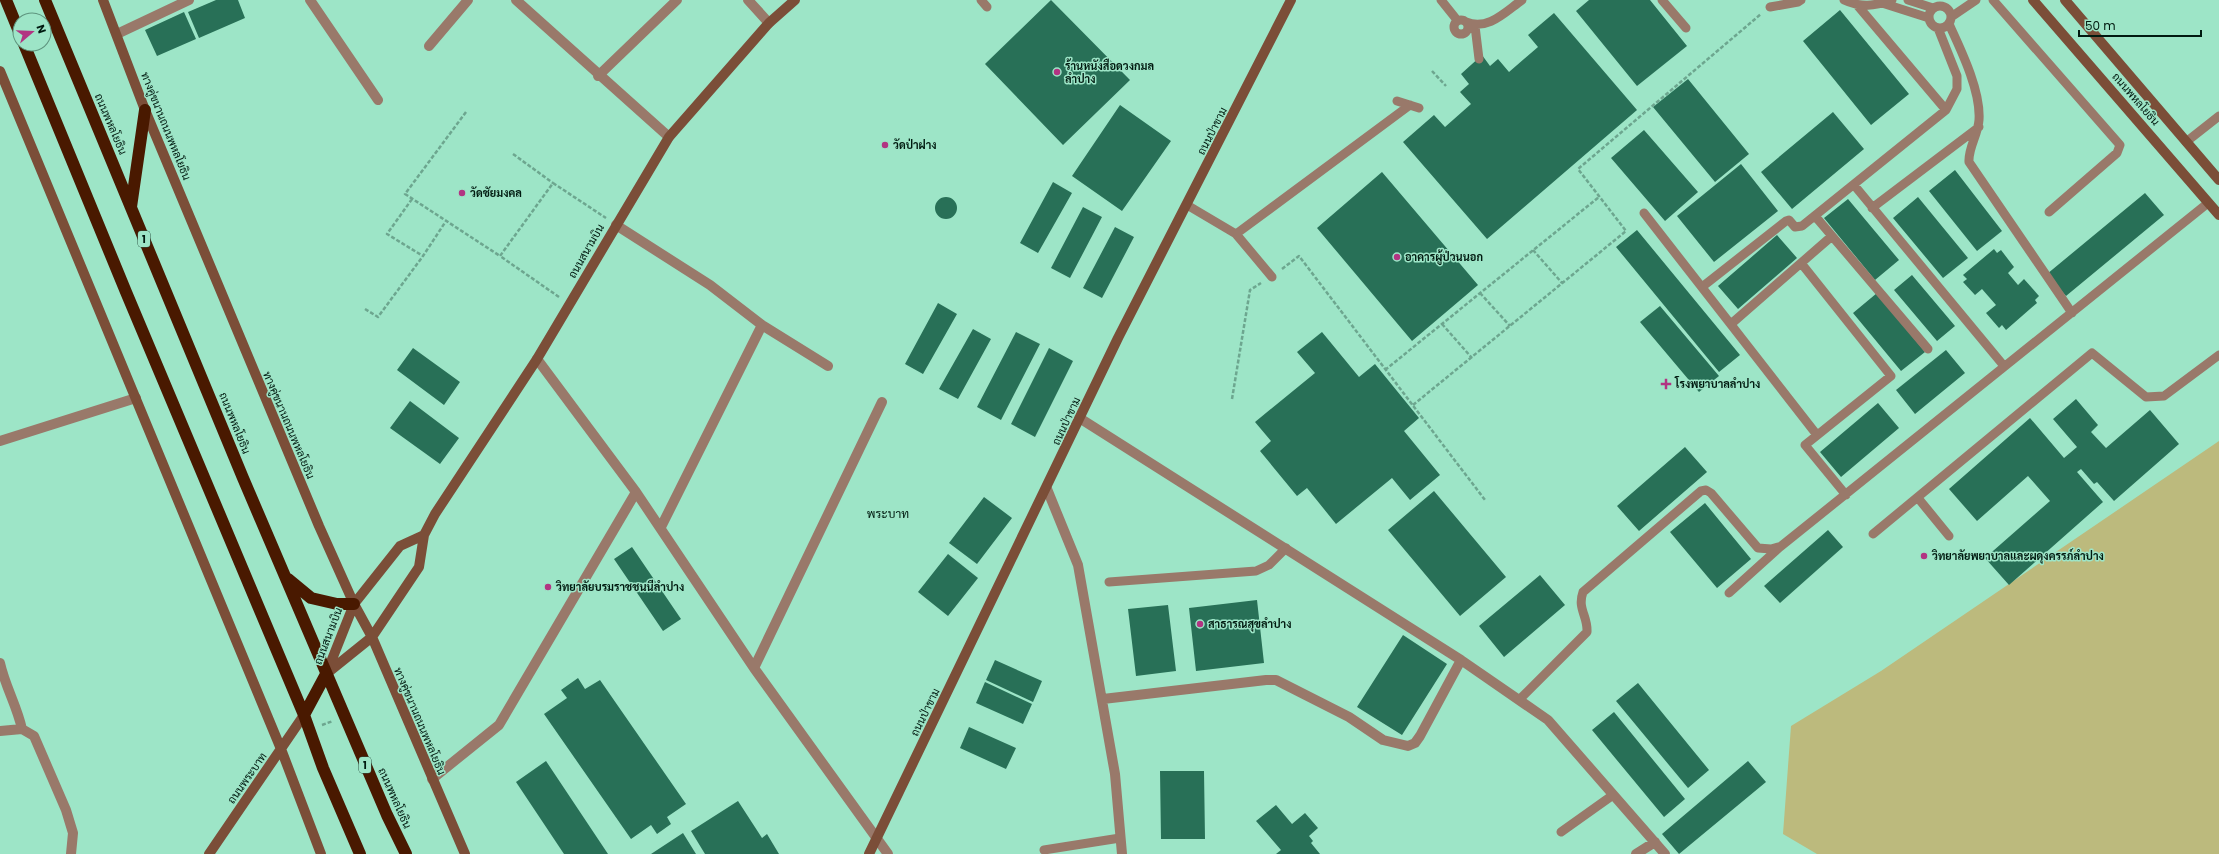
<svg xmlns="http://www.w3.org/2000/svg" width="2219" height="854" font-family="Poppins,Sarabun,sans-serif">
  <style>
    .green { fill: #bcba7d }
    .building { fill: #287057 }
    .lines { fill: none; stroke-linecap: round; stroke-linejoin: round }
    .path { stroke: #6da68f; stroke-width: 2.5; stroke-dasharray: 4 2; stroke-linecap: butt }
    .lane { stroke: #99796a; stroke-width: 9 }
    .street { stroke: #99796a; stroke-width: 10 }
    .secondary { stroke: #7b4e38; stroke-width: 10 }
    .highway { stroke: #491900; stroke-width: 12 }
    .poi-dot { fill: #b23482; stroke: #9de5c7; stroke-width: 1.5 }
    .labels { text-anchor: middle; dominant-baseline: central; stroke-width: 3; stroke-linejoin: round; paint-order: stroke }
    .shield { fill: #9de5c7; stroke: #2f5747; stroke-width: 1 }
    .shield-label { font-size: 10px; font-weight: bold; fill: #001a10 }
    .poi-label { font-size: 11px; font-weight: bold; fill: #001a10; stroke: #9de5c7; text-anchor: start }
    .street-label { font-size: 11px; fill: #001a10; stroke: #9de5c7 }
    .neighbourhood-label { font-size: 12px; fill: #001a10; stroke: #9de5c7 }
  </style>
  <rect width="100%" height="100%" fill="#9de5c7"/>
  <path class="green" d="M2219 441V854H1817L1783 834 1791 726 1881 671Z"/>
  <path class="building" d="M216 0H238L245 18 199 38 188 12Z
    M1051 0 1130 80 1063 145 985 64Z
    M1589 0H1650L1687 46 1637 86 1576 11Z
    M1840 10 1909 94 1871 125 1803 41Z
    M184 12 196 39 157 56 145 30Z
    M1554 13 1637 110 1487 239 1403 142 1434 115 1445 127 1471 104 1460 92 1469 84 1461 74 1482 55 1490 66 1498 59 1509 72 1538 47 1528 35Z
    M1688 79 1749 154 1715 182 1653 107Z
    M1120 105 1171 141 1122 211 1072 176Z
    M1833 112 1864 149 1792 209 1761 172Z
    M1644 130 1698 192 1665 221 1611 158Z
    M1741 164 1778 211 1714 262 1677 216Z
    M1955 170 2002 231 1977 251 1929 191Z
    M1382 172 1478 285 1412 341 1317 228Z
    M1053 182 1072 193 1038 253 1020 243Z
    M2145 193 2164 215 2066 296 2047 274Z
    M1918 197 1968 258 1943 278 1893 218Z
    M935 208a11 11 0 1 1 22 0a11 11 0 1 1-22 0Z
    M1848 199 1899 260 1875 280 1824 218Z
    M1083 207 1102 217 1070 278 1051 268Z
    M1115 227 1134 237 1102 298 1083 288Z
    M1637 230 1740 355 1719 372 1616 247Z
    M1777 235 1797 258 1738 309 1718 286Z
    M1994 249 1997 253 2001 250 2014 267 2008 273 2018 285 2024 279 2039 296 2035 300 2037 303 2006 330 2002 325 1999 328 1986 313 1996 305 1982 289 1975 295 1963 282 1967 279 1963 275Z
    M1912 275 1955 326 1937 341 1894 290Z
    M1877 293 1925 352 1901 371 1853 313Z
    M938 303 957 314 923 374 905 364Z
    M1660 306 1719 376 1699 392 1640 322Z
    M973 329 991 339 958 399 939 389Z
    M1016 332 1040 344 1001 420 977 407Z
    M1322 332 1359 377 1375 364 1419 418 1404 431 1440 475 1410 500 1392 478 1336 524 1307 488 1297 496 1260 451 1271 441 1255 422 1315 373 1297 352Z
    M413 348 460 382 444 405 397 370Z
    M1049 348 1073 361 1035 437 1011 424Z
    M1946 350 1965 373 1915 414 1896 390Z
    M2076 399 2098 425 2091 432 2106 448 2150 410 2179 444 2114 501 2097 482 2094 484 2081 469 2077 472 2103 502 2009 585 1985 558 2050 501 2028 476 1977 521 1949 489 2030 418 2064 458 2077 447 2053 419Z
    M410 401 459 438 440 464 390 428Z
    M1878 403 1899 428 1841 477 1820 452Z
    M1685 447 1707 472 1639 531 1617 506Z
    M1434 491 1506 577 1460 616 1388 530Z
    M984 497 1012 518 977 564 949 543Z
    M1705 503 1751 559 1717 588 1670 532Z
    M1828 530 1843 547 1780 603 1764 586Z
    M632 547 681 619 663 631 614 559Z
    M948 554 978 578 948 616 918 592Z
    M1540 575 1565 605 1504 657 1479 626Z
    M1257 600 1264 663 1196 671 1189 608Z
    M1168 605 1176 671 1136 676 1128 609Z
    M1403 635 1447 664 1402 735 1357 707Z
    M995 660 1042 681 1033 702 986 680Z
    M578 678 585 689 600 680 686 804 667 817 671 824 657 834 651 825 631 839 544 714 567 698 561 690Z
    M985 682 1032 704 1023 724 976 703Z
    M1638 683 1709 770 1688 788 1616 701Z
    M1614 712 1685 799 1664 817 1592 730Z
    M969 727 1016 748 1006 769 960 748Z
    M546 761 608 854H564L516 782Z
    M1748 761 1766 782 1679 854 1662 834Z
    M1160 771H1204L1205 839H1161Z
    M738 801 762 838 767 834 779 854H705L691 831Z
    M1276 805 1292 824 1305 813 1318 828 1309 836 1313 841 1311 843 1320 854H1276L1281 850 1256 821Z
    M683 833 696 854H651Z"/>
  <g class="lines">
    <path class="path" d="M1432 71 1446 86
      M466 112 405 194 500 256
      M513 154 553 183
      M412 199 387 234 423 256 446 221
      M1533 250 1562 283
      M1282 269 1299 256 1485 500
      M1480 293 1510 326
      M559 297 500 256 553 183 606 218
      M365 309 378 317 423 256
      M1442 324 1472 358
      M1385 370 1599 197
      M1232 399 1250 290 1261 283
      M1413 405 1626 231 1578 169 1761 14
      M322 725 333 721"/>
    <path class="lane" d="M981 0 987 7
      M1441 0 1457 20
      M1662 0 1686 28
      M1844 0C1861 8 1874 6 1892 0
      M1908 0 1933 8
      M1993 0 2120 145 2117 153 2049 212
      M1882 3 1929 18
      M1929 17a11 11 0 1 1 22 0a11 11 0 1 1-22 0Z
      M1858 6 1946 110
      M1770 7 1798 2 1801 0
      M1951 17 1976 0
      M1454 27a7 7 0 1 1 14 0a7 7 0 1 1-14 0Z
      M1466 22C1488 31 1505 12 1522 0
      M1949 24C1961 50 1981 91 1979 120 1978 135 1968 148 1969 162L2072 313
      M1475 26 1479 59
      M1397 101 1419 108
      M2186 142 2219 116
      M1854 185 2004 366
      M1187 205 1236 234 1272 277
      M1872 208 1979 127
      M1644 213 1817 435
      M1815 216 1928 349
      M1236 234 1410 105
      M1801 263 1891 376 1805 445 1846 495
      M1702 287 1786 221 1789 220 1795 227 1802 226 1946 110 1957 89V76L1938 28
      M1731 324 1832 236
      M1918 498 1949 536
      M1873 534 2092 353 2146 397 2164 396 2219 355
      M1109 582 1256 571 1269 565 1286 548
      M1729 593 1780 547 2208 203
      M1520 699 1587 632C1588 616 1577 609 1583 592L1701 491 1706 490 1711 493 1758 548 1771 549 1778 547
      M1561 832 1613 795
      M1044 850 1120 838"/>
    <path class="street" d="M310 0 378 100
      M516 0 669 137
      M748 0 769 23
      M117 34 189 0
      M429 46 468 0
      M598 76 677 0
      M616 225 710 285 762 325 828 366
      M537 359 636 492 754 668 888 854
      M1081 419 1461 660 1548 720 1665 854
      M0 441 136 398
      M1047 489 1078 565 1115 774 1122 854
      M661 527 762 325
      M0 663C5 686 17 706 22 729
      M754 668 882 402
      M1103 699 1266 680H1276L1349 717 1383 740 1408 746 1415 743 1420 736 1461 660
      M0 731 22 729 34 736 66 810 73 833 71 854
      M432 779 499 725 636 492
      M1636 854 1655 842"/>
    <path class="secondary" d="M103 0 145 110 319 526 354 604 372 637 465 854
      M2033 0 2219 215
      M2065 0 2219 180
      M0 71 281 749 321 854
      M327 672 354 604 400 546 424 535
      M326 674 372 637 419 567 424 535 435 514 537 359 669 137 769 23 795 0
      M209 854 304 715
      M869 854 1118 338 1291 0"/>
    <path class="highway" d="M6 0 20 34
      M45 0 243 478 387 815 406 854
      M24 44 126 292 304 715 323 768 360 854
      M131 207 145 110
      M288 579 311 598 337 604H354
      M304 715 326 674"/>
  </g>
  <g class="poi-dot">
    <circle cx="1057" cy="72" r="4"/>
    <circle cx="885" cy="145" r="4"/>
    <circle cx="462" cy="193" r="4"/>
    <circle cx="1397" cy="257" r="4"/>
    <path d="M1664 378h4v4h4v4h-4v4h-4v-4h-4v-4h4z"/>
    <circle cx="1924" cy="556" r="4"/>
    <circle cx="548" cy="587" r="4"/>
    <circle cx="1200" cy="624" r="4"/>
  </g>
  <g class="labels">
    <g class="shield">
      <rect x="138" y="231" width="12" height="16" rx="3"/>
      <rect x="359" y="757" width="12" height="16" rx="3"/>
    </g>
    <g class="shield-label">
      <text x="144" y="239">1</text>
      <text x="365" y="765">1</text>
    </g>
    <g class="poi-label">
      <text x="1065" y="66">ร้านหนังสือดวงกมล<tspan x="1065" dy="13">ลำปาง</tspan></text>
      <text x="893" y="145">วัดป่าฝาง</text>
      <text x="470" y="193">วัดชัยมงคล</text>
      <text x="1405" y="257">อาคารผู้ป่วนนอก</text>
      <text x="1675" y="384">โรงพยาบาลลำปาง</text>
      <text x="1932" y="556">วิทยาลัยพยาบาลและผดุงครรภ์ลําปาง</text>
      <text x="556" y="587">วิทยาลัยบรมราชชนนีลำปาง</text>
      <text x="1208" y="624">สาธารณสุขลำปาง</text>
    </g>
    <g class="street-label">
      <text transform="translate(2136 99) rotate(49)">ถนนพหลโยธิน</text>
      <text transform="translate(111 124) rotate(67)">ถนนพหลโยธิน</text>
      <text transform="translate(166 126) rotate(68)">ทางคู่ขนานถนนพหลโยธิน</text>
      <text transform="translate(1212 131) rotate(-63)">ถนนป่าขาม</text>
      <text transform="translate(586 251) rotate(-60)">ถนนสนามบิน</text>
      <text transform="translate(1066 421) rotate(-65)">ถนนป่าขาม</text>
      <text transform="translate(235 423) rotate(68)">ถนนพหลโยธิน</text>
      <text transform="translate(289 425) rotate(67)">ทางคู่ขนานถนนพหลโยธิน</text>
      <text transform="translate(328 636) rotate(-69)">ถนนสนามบิน</text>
      <text transform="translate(925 712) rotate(-64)">ถนนป่าขาม</text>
      <text transform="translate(420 721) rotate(67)">ทางคู่ขนานถนนพหลโยธิน</text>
      <text transform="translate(247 778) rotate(-55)">ถนนพระบาท</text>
      <text transform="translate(395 798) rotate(66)">ถนนพหลโยธิน</text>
    </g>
    <g class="neighbourhood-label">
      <text x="888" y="513">พระบาท</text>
    </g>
  </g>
  <g transform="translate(32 32) rotate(71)"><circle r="19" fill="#9de5c7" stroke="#5e947e"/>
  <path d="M0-3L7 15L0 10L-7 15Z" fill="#b23482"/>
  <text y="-6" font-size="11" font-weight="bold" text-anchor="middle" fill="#001a10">N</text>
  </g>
  <path d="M2079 30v6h122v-6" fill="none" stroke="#001a10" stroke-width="2"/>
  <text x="2085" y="30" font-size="12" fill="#001a10" stroke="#9de5c7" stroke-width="3" paint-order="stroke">50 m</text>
</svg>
